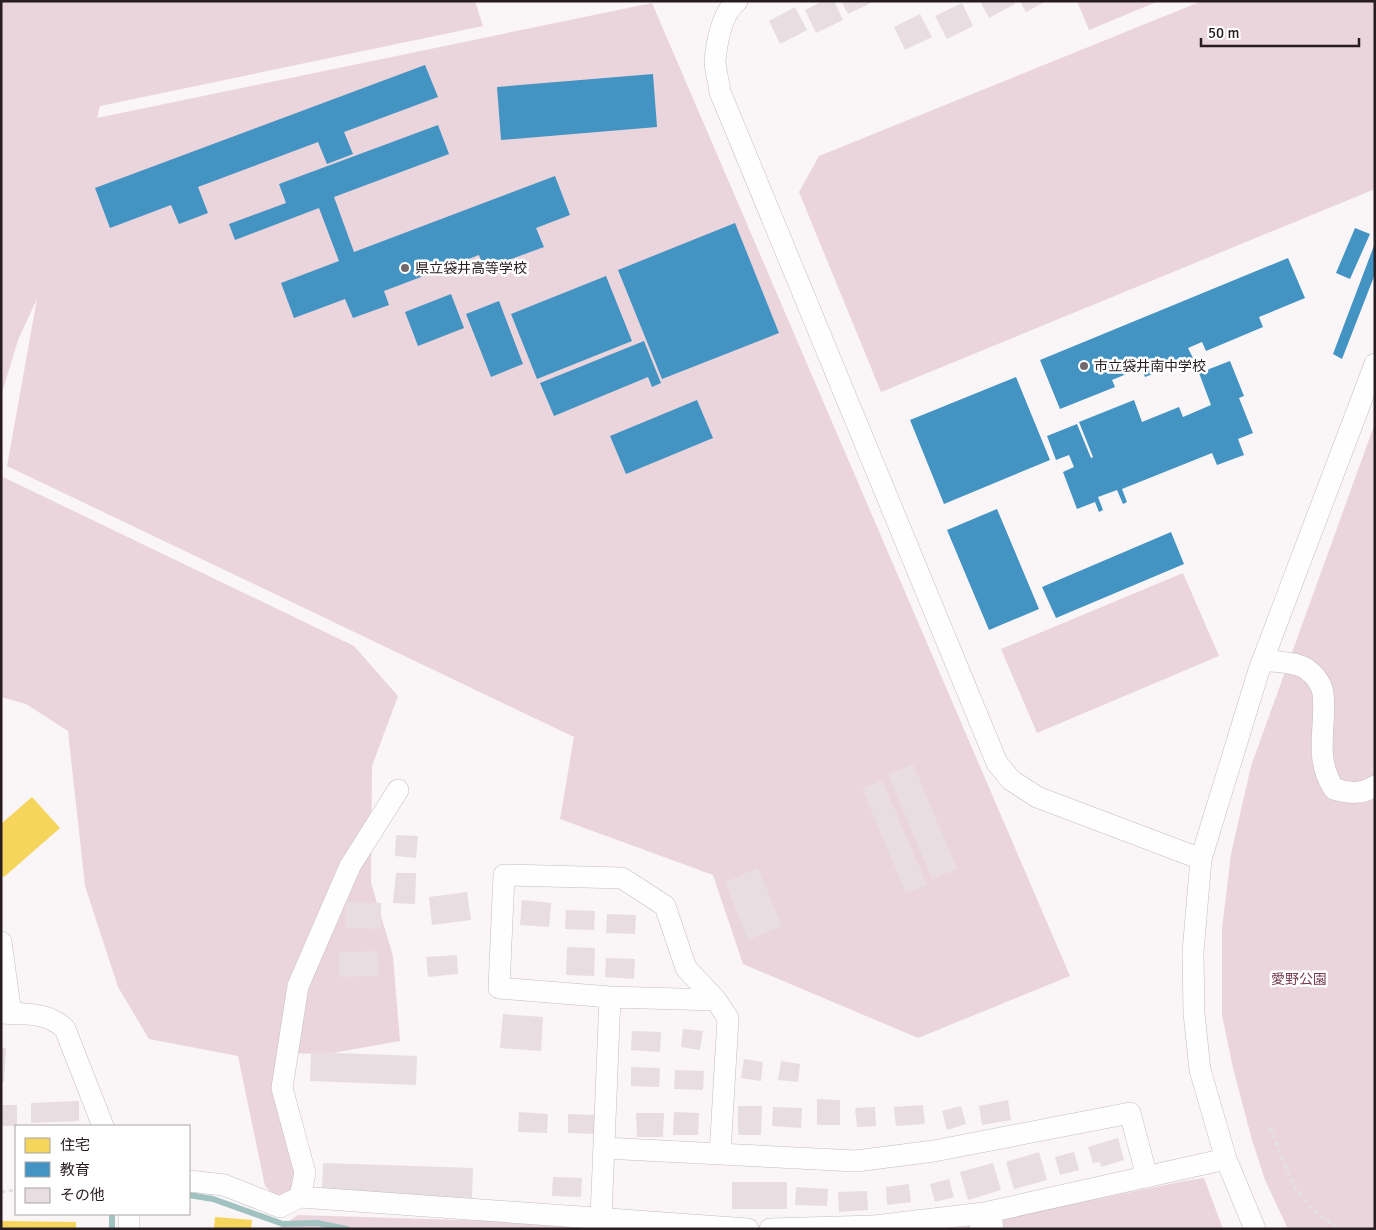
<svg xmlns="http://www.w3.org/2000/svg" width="1376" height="1230" font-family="Signika,'Noto Sans JP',sans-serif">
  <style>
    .green { fill: #ebd5dc }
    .homes { fill: #f6d55c }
    .schools { fill: #4393c3 }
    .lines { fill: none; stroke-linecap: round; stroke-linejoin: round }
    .stream { stroke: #a0c2c1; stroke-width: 6 }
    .building { fill: #e8dde1 }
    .minor-casing { stroke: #c5bdc0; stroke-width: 22 }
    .path { stroke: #e3e1e2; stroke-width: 3; stroke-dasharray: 4 4; stroke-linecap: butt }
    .minor { stroke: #fefefe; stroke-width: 21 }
    .poi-dot { fill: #71686b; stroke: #fff; stroke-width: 2 }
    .labels { text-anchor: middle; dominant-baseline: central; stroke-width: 5; stroke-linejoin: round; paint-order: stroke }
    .poi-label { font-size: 14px; fill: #271c1f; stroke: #fff; text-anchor: start }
    .park-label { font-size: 14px; fill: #753b51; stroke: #fff }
  </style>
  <rect width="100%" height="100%" fill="#faf5f7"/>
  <path class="green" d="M1 1H475L483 26 100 106 97 118 652 3 1070 976 918 1038 743 964 713 875 560 819 574 737 7 466 37 299 18 340 1 396Z
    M1077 1H1159L1089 30Z
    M1202 1H1375V189L881 392 799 192 819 156Z
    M1 421 3 477 354 646 398 696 372 766 371 883 393 956 400 1041 327 1054 279 1053 295 1166 292 1194 277 1198 265 1186 238 1056 149 1039 118 987 85 886 68 731 26 704 1 697Z
    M1375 423V1229H1288L1265 1180 1252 1140 1233 1068 1222 1015V929L1231 854 1251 766Z
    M1183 573 1219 656 1037 733 1001 649Z
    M1204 1178 1223 1229H956L1184 1181Z
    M298 1215 493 1221 620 1229H277Z"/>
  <path class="homes" d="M32 797 60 828 4 877 1 874V824Z
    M215 1217 252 1220 251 1229H214Z
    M1 1221 76 1222V1229H1Z"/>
  <path class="schools" d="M425 65 438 97 344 132 353 154 327 164 318 142 198 187 208 213 179 224 171 205 110 228 95 188Z
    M653 74 657 127 501 140 497 87Z
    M438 125 449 154 334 197 354 252 555 176 570 215 536 228 544 247 484 269 479 255 384 291 389 305 353 318 345 299 294 318 281 283 339 261 319 208 235 240 229 224 286 203 279 184Z
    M735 223 779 333 662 379 618 270Z
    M1355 228 1370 234 1350 279 1336 273Z
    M1375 243V274L1342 359 1333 354Z
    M1288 258 1305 298 1259 317 1263 327 1206 351 1202 342 1188 348 1193 358 1145 377 1141 368 1112 380 1115 387 1060 409 1040 360Z
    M606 276 632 341 537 379 511 314Z
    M451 294 464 328 418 346 405 312Z
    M499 301 523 364 491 377 466 314Z
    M644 341 661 383 652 387 648 377 554 416 540 383Z
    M1230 361 1244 396 1239 398 1253 433 1238 439 1244 455 1217 465 1212 453 1122 489 1127 502 1123 504 1117 490 1098 497 1103 510 1099 512 1095 502 1077 509 1063 472 1074 467 1069 455 1056 460 1047 436 1077 424 1091 458 1093 457 1079 422 1134 400 1142 422 1179 407 1183 417 1211 405 1199 373Z
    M1016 377 1050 460 944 504 910 420Z
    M697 400 713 438 626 474 610 436Z
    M997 509 1039 609 989 630 947 530Z
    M1171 532 1184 564 1056 618 1042 587Z"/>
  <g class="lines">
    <path class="stream" d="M189 1195 213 1199 283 1224 317 1223 347 1229
      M112 1214V1229"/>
  </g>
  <path class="building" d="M823 1H834L843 20 816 33 805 10Z
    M841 1H875L848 14Z
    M980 1H1014L1015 4 989 18Z
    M1020 1H1047L1026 12Z
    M962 3 973 26 947 39 935 16Z
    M795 7 807 30 780 44 769 21Z
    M920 14 932 37 905 50 894 27Z
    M913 764 957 869 932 879 888 774Z
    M882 780 927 885 906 893 862 789Z
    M396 835 418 836 416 858 395 856Z
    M758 868 782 926 748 940 725 882Z
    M396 873H416L415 904 393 903Z
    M467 892 471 920 432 925 429 897Z
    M522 900 551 903 549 927 520 925Z
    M346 902 381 903V929L346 928Z
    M566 910 595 911 594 930 565 929Z
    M607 914 636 915 635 934 606 933Z
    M567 947 595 948 594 976 566 975Z
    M378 951 379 976 339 977V952Z
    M457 955 458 974 428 977 426 957Z
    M606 958 635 959 634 979 605 977Z
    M503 1014 543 1017 541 1051 500 1048Z
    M683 1029 703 1031 700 1050 681 1047Z
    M632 1031 661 1032 660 1052 631 1050Z
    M1 1048H6L4 1082H1Z
    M311 1052 417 1056 416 1085 310 1081Z
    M744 1059 763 1062 761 1081 741 1078Z
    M781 1061 800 1064 798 1082 778 1080Z
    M631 1067 660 1068 659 1087 631 1086Z
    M675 1070 704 1071 703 1090 674 1089Z
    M817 1099 840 1100V1125H817Z
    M1008 1100 1011 1120 982 1125 979 1106Z
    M79 1101V1121L31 1123V1103Z
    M1 1105H17V1126H1Z
    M923 1105 925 1124 896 1126 894 1107Z
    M738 1106H762L761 1135H738Z
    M961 1106 966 1124 947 1130 942 1111Z
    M773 1107 802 1108 801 1128 772 1126Z
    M875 1107 876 1126 857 1127 855 1108Z
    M519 1112 548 1114 547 1133 518 1132Z
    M674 1112 699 1113 698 1135H673Z
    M636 1113H664L663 1137H637Z
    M568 1114 597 1115V1134L568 1133Z
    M1118 1138 1124 1160 1101 1167 1100 1162 1093 1163 1088 1147Z
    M1039 1152 1047 1180 1014 1189 1006 1162Z
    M1074 1152 1079 1170 1060 1175 1055 1157Z
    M323 1163 473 1168 472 1198 322 1192Z
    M993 1163 1001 1190 968 1200 960 1172Z
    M553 1177 582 1178 581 1197 552 1196Z
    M949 1179 954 1197 935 1202 930 1184Z
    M732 1182H787V1209H732Z
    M909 1184 911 1202 887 1205 886 1187Z
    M796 1187 828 1189 827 1206 795 1205Z
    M867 1191 868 1210 839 1212 838 1192Z"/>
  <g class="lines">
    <defs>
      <path id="minor" d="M737 1C722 13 717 41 715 60 715 70 719 82 720 92L997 763 1011 780 1037 797 1201 859
        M1263 660C1275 662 1295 662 1305 668 1314 674 1321 683 1323 693 1327 726 1313 757 1334 789 1349 793 1361 795 1375 786
        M1 942 11 1014
        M716 1000 610 997 499 988 504 875 622 878 665 906 686 968 716 1000 728 1018 720 1154
        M1 1013C24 1014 48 1012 65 1029L103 1126
        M604 1148 856 1161 934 1151 1130 1113 1147 1177
        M189 1181 224 1185 280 1207 300 1197 305 1173 282 1088 298 986 350 866 398 790
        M300 1197 748 1229
        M129 1214V1229
        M601 1218 610 997
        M770 1229 874 1226 984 1213 1226 1159
        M981 1229 980 1224 992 1222 993 1229
        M1255 1229 1226 1159 1200 1070 1194 1013 1193 952 1201 859 1259 670 1375 364"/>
    </defs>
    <use href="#minor" class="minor-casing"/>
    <path class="path" d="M1270 1127 1292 1183 1311 1208 1338 1229
      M1 1192 16 1190"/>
    <use href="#minor" class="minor"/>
  </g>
  <g class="poi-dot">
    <circle cx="405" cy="268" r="5"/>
    <circle cx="1084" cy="366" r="5"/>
  </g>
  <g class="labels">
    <g class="poi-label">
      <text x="415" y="268">県立袋井高等学校</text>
      <text x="1094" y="366">市立袋井南中学校</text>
    </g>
    <g class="park-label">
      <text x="1299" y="979">愛野公園</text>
    </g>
  </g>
  <rect width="1376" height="1230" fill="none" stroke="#271c1f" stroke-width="5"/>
  <rect x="15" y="1125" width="175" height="90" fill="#ffffff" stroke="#a9a4a5"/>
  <rect x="25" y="1138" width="25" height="15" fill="#f6d55c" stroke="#a9a4a5"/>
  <text x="60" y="1150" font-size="15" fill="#271c1f">住宅</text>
  <rect x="25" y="1162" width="25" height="15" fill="#4393c3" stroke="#a9a4a5"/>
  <text x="60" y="1175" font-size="15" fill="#271c1f">教育</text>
  <rect x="25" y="1188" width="25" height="15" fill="#e8dde1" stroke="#a9a4a5"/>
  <text x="60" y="1200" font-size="15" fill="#271c1f">その他</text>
  <path d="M1201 38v8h158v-8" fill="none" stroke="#271c1f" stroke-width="2.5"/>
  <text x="1208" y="38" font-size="15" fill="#271c1f" stroke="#ffffff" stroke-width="4" paint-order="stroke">50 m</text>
</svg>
